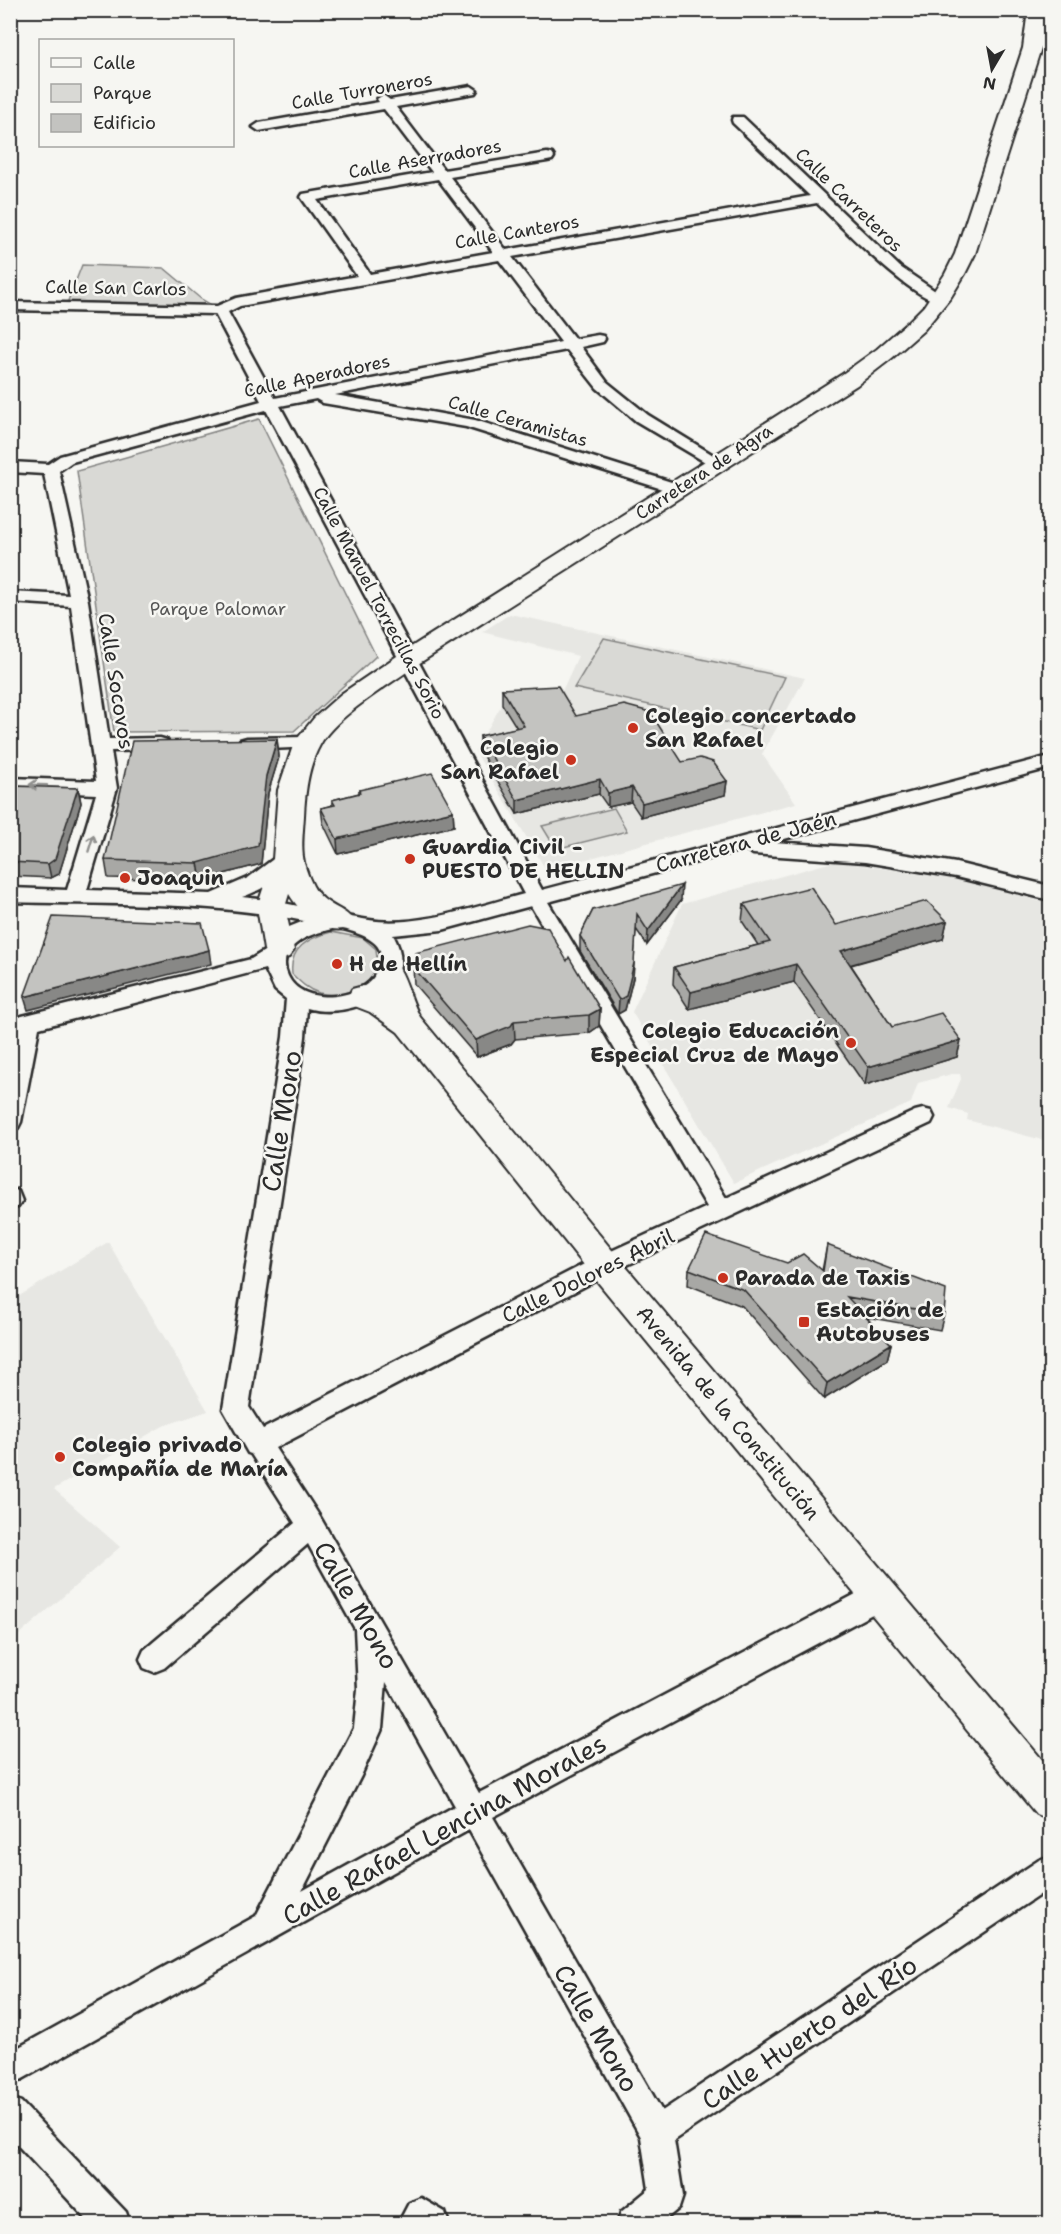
<svg xmlns="http://www.w3.org/2000/svg" width="1061" height="2234" font-family="'Shantell Sans',sans-serif">
  <style>
    .built { fill: #e7e7e3 }
    .green { fill: #d9d9d5; stroke: #828280; stroke-width: 1.5 }
    .lines { fill: none; stroke-linecap: round; stroke-linejoin: round }
    .street-casing { stroke: #2b2b2b; stroke-width: 5 }
    .secondary-casing { stroke: #2b2b2b; stroke-width: 4 }
    .street { fill: #f6f6f2; fill-rule: evenodd }
    .secondary { fill: #f6f6f2; fill-rule: evenodd }
    .wall { fill: #a8a8a5; stroke: #2b2b2b; stroke-width: 1.5 }
    .shaded-wall { fill: #888886; stroke: #2b2b2b; stroke-width: 1.5 }
    .building { fill: #c3c3c0; stroke: #2b2b2b; stroke-width: 1.5 }
    .oneway { stroke: #90908e }
    .poi-dot { fill: #c8321e; stroke: #f6f6f2; stroke-width: 2 }
    .labels { text-anchor: middle; dominant-baseline: central; stroke-width: 5; stroke-linejoin: round; paint-order: stroke }
    .far-street-label { font-size: 18px; fill: #2b2b2b; stroke: #f6f6f2 }
    .far-park-label { font-size: 18px; fill: #565656; stroke: #f6f6f2 }
    .street-label { font-size: 21px; fill: #2b2b2b; stroke: #f6f6f2 }
    .poi-label { font-size: 21px; font-weight: bold; fill: #2b2b2b; stroke: #f6f6f2; text-anchor: start }
    .near-street-label { font-size: 26px; fill: #2b2b2b; stroke: #f6f6f2 }
  </style>
  <rect width="100%" height="100%" fill="#f6f6f2"/>
  <filter id="ink" filterUnits="userSpaceOnUse"><feTurbulence type="fractalNoise" baseFrequency=".0167" numOctaves="2"/><feDisplacementMap in="SourceGraphic" scale="12" xChannelSelector="R" yChannelSelector="G"/><feConvolveMatrix kernelMatrix="1 2 1 2 8 2 1 2 1" color-interpolation-filters="sRGB"/></filter>
  <g filter="url(#ink)">
    <path class="built" d="M510 614 805 678 762 754 796 803 546 870 475 751 502 704 558 700 578 656 482 632Z
      M836 861 978 883 1050 904V1142L967 1120 968 1114 949 1108 961 1079 960 1074H952L918 1083 911 1103 734 1183 632 1012 682 904Z
      M108 1242 208 1411 163 1426 54 1489 120 1547 11 1642V1301Z"/>
    <path class="green" d="M82 265 164 268 201 299 220 310 66 306Z
      M259 419 376 656 294 731 114 732 77 471Z
      M604 638 785 677 760 730 574 688Z
      M614 808 627 831 556 849 542 826Z
      M331 932 363 938 376 949C376 955 379 963 377 969 372 990 338 997 319 993 308 990 300 982 292 974 289 948 308 938 331 932Z"/>
    <g class="lines">
      <defs>
        <path id="street" d="M471 86 477 90 475 93 396 107 444 170 547 153 552 154 554 157 552 160 547 161 450 177 506 250 810 196 733 123 732 120 733 117H743L900 267 947 299 945 302C919 308 837 222 817 203L512 257 575 339 598 335 603 336 605 339 603 342 581 347 607 382 648 415 723 461 725 464 723 467 717 469 636 421 597 388 567 350 335 395 475 420 684 486 686 489 684 492 678 494 466 427 323 403 316 399 280 406 542 890 1050 756V768L773 842 865 848 956 863 1050 886V900L956 877 865 862 753 854 745 849 548 902 726 1198 915 1111 923 1109 931 1111 934 1117 931 1123 612 1272 275 1448 320 1517 479 1793 871 1586 881 1583 891 1586 895 1595 891 1604 493 1817 662 2111 1039 1860 1050 1856V1888L674 2140 683 2196 679 2208 660 2224H617L621 2212 649 2189 641 2137 469 1830 10 2086V2052L256 1916 354 1728 358 1689 355 1629 308 1544 164 1668 154 1672 144 1668 140 1659 144 1650 295 1523 251 1454 248 1453 223 1409 283 1037 286 999 275 990 265 969 39 1028 21 1122 18 1128 10 1130V1062L16 1033 10 1035V1019L251 959 271 947 289 927 304 921C208 901 108 905 10 902V888L67 890 96 794 10 790V778L96 781 71 606 10 602V592L69 595 44 474 10 472V462L48 464 60 456 261 401 215 314 10 310V302L217 306 236 298 357 276 301 197 303 194 432 172 384 109 259 131 253 127 259 123 379 102 377 99 383 95 390 100ZM438 179 493 252 370 274 317 200ZM499 260 561 342 275 398 228 312 240 306ZM266 410 524 894C478 906 416 928 369 920 327 914 286 901 242 897 261 890 286 877 297 859L294 854 287 852 280 854 248 878 211 894 87 890 117 788 111 751 160 750 167 748 169 744 167 740 160 738 109 739 88 601 59 471 72 462ZM531 906 707 1207 596 1258 263 1429 249 1407 305 1037 307 1008C351 1021 424 988 393 935L442 930ZM339 928C365 934 397 946 373 978 356 1000 302 1006 288 976 273 944 317 931 339 928ZM386 1682 455 1806 302 1891 361 1776 382 1729Z
          M307 737 314 739 316 743 314 747 247 750 240 748 238 744 240 740 247 738Z
          M10 1188 18 1191 22 1201 18 1207 10 1210Z
          M10 2097 21 2102 126 2212 130 2224H91L10 2137Z
          M421 2198 445 2212 449 2224H398L409 2203Z"/>
        <path id="secondary" d="M1028 10H1044L1041 48 975 254 965 274 951 297 924 330 892 358 857 385 418 664C391 684 335 716 320 745 308 766 305 793 304 816 302 847 299 858 313 886 324 907 345 907 353 921L349 928C323 935 302 915 289 894L285 907 294 950 289 957 279 960 269 957 264 950 257 907 273 859 278 790 294 743 314 718 341 694 400 654 841 375 877 349 909 321 924 306 945 274 955 254 1023 48Z
          M389 965 399 968C408 983 411 1001 420 1017L616 1255 1050 1769V1820L1036 1814 592 1275 398 1032 370 1012 352 1005 348 997 352 989 363 986 378 991 374 975 379 968Z"/>
      </defs>
      <use href="#street" class="street-casing"/>
      <use href="#secondary" class="secondary-casing"/>
      <use href="#street" class="street"/>
      <use href="#secondary" class="secondary"/>
    </g>
    <path class="wall" d="M502 689 576 716 727 781 725 795 641 817 631 802 608 807 599 794 517 814 480 751V736L517 728 502 704Z
      M277 739 279 757 268 793 261 864 201 880 108 878 105 860Z
      M10 786 78 788 81 803 59 874 51 878 10 876Z
      M359 790 453 811 454 826 338 854 323 823 321 808 332 805V800L359 793Z
      M681 900 647 945 636 929 633 978 625 1010 618 1014 580 951V936L593 910Z
      M744 904 836 925 947 921 943 939 851 965 892 1027 961 1040 957 1057 865 1085 794 982 689 1009 673 984 674 967 758 945 742 921Z
      M567 961 600 1009 599 1026 589 1033 515 1039 511 1044 477 1057 414 984 413 967Z
      M827 1245 944 1314 940 1330 866 1317 891 1344 887 1360 824 1399 742 1306 688 1285 689 1269 787 1263 822 1271Z"/>
    <path class="shaded-wall" d="M277 739 279 757 268 793 261 864 201 880 198 863 266 776Z
      M600 779 599 794 517 814V800Z
      M727 781 725 795 641 817 642 803Z
      M632 787 631 802 608 807V793Z
      M78 788 81 803 59 874 51 878 48 864Z
      M453 811 454 826 338 854 337 839Z
      M682 885 681 900 647 945 648 931Z
      M947 921 943 939 838 968 841 951Z
      M209 950 211 964 28 1010 24 997Z
      M634 963 633 978 625 1010 618 1014 619 1000Z
      M796 964 794 982 689 1009 691 992Z
      M600 1009 599 1026 589 1033V1015Z
      M514 1021 515 1039 511 1044 477 1057 476 1040Z
      M961 1040 957 1057 865 1085 868 1067Z
      M891 1344 887 1360 824 1399 827 1383Z
      M11 1624 16 1637 10 1642V1625Z"/>
    <path class="building" d="M558 686 576 716 624 705 650 712 682 762 700 758 713 762 727 781 642 803 632 787 608 793 600 779 517 800 480 736 524 726 502 689Z
      M277 739 266 776 258 846 198 863 105 860 132 741Z
      M432 773 453 811 337 839 321 808 335 805 332 800 360 793 359 790Z
      M10 786 78 788 55 859 48 864 10 862Z
      M682 885 648 931 637 914 634 963 626 996 619 1000 580 936 593 910Z
      M811 887 836 925 927 901 947 921 841 951 892 1027 941 1013 961 1040 868 1067 796 964 691 992 674 967 770 942 744 904Z
      M53 917 202 923 209 950 24 997Z
      M528 924 548 928 567 961 569 957 600 1009 589 1015 514 1021 511 1026 476 1040 413 967 415 953Z
      M706 1235 787 1263 803 1254 823 1271 827 1245 946 1290 944 1314 847 1297 891 1344 827 1383 744 1290 689 1269Z"/>
    <defs><path id="oneway-shaft" d="M-6 0H5M1.5-3L5.5 0L1.5 3" fill="none" stroke-width="1.6" stroke-linecap="round" stroke-linejoin="round" transform="scale(1.5)"/></defs>
    <g class="oneway">
      <use href="#oneway-shaft" transform="translate(38 785) rotate(-178)"/>
      <use href="#oneway-shaft" transform="translate(91 843) rotate(-73)"/>
    </g>
  </g>
  <g class="poi-dot">
    <circle cx="633" cy="728" r="6"/>
    <circle cx="571" cy="760" r="6"/>
    <circle cx="410" cy="859" r="6"/>
    <circle cx="125" cy="878" r="6"/>
    <circle cx="337" cy="964" r="6"/>
    <circle cx="851" cy="1043" r="6"/>
    <circle cx="723" cy="1278" r="6"/>
    <rect x="798" y="1316" width="12" height="12" rx="3"/>
    <circle cx="60" cy="1457" r="6"/>
  </g>
  <g class="labels">
    <g class="far-street-label">
      <text transform="translate(362 91) rotate(-10)">Calle Turroneros</text>
      <text transform="translate(425 159) rotate(-10)">Calle Aserradores</text>
      <text transform="translate(849 200) rotate(44)">Calle Carreteros</text>
      <text transform="translate(517 232) rotate(-10)">Calle Canteros</text>
      <text transform="translate(116 288) rotate(1)">Calle San Carlos</text>
      <text transform="translate(317 376) rotate(-12)">Calle Aperadores</text>
      <text transform="translate(518 421) rotate(16)">Calle Ceramistas</text>
      <text transform="translate(704 472) rotate(-33)">Carretera de Agra</text>
      <text transform="translate(379 603) rotate(62)">Calle Manuel Torrecillas Sorio</text>
    </g>
    <g class="far-park-label">
      <text x="218" y="609">Parque Palomar</text>
    </g>
    <g class="street-label">
      <text transform="translate(116 681) rotate(81)">Calle Socovos</text>
      <text transform="translate(746 842) rotate(-15)">Carretera de Jaén</text>
      <text transform="translate(588 1276) rotate(-26)">Calle Dolores Abril</text>
      <text transform="translate(728 1413) rotate(50)">Avenida de la Constitución</text>
    </g>
    <g class="poi-label">
      <text x="645" y="716">Colegio concertado<tspan x="645" dy="24">San Rafael</tspan></text>
      <text x="559" y="748" text-anchor="end">Colegio<tspan x="559" dy="24">San Rafael</tspan></text>
      <text x="422" y="847">Guardia Civil -<tspan x="422" dy="24">PUESTO DE HELLIN</tspan></text>
      <text x="137" y="878">Joaquin</text>
      <text x="349" y="964">H de Hellín</text>
      <text x="839" y="1031" text-anchor="end">Colegio Educación<tspan x="839" dy="24">Especial Cruz de Mayo</tspan></text>
      <text x="735" y="1278">Parada de Taxis</text>
      <text x="816" y="1310">Estación de<tspan x="816" dy="24">Autobuses</tspan></text>
      <text x="72" y="1445">Colegio privado<tspan x="72" dy="24">Compañía de María</tspan></text>
    </g>
    <g class="near-street-label">
      <text transform="translate(281 1121) rotate(-81)">Calle Mono</text>
      <text transform="translate(357 1605) rotate(60)">Calle Mono</text>
      <text transform="translate(444 1829) rotate(-29)">Calle Rafael Lencina Morales</text>
      <text transform="translate(597 2028) rotate(60)">Calle Mono</text>
      <text transform="translate(809 2032) rotate(-34)">Calle Huerto del Río</text>
    </g>
  </g>
  <rect width="1061" height="2234" fill="none" stroke="#f6f6f2" stroke-width="36"/>
  <rect x="18" y="18" width="1025" height="2198" fill="none" stroke="#2b2b2b" stroke-width="2" filter="url(#ink)"/>
  <rect x="39" y="39" width="195" height="108" fill="#f6f6f2" stroke="#a5a5a2" stroke-width="1.5"/>
  <rect x="51" y="58" width="30" height="9" fill="#f6f6f2" stroke="#a5a5a2" stroke-width="1.5"/>
  <text x="93" y="69" font-size="18" fill="#2b2b2b">Calle</text>
  <rect x="51" y="84" width="30" height="18" fill="#d9d9d5" stroke="#a5a5a2" stroke-width="1.5"/>
  <text x="93" y="99" font-size="18" fill="#2b2b2b">Parque</text>
  <rect x="51" y="114" width="30" height="18" fill="#c3c3c0" stroke="#a5a5a2" stroke-width="1.5"/>
  <text x="93" y="129" font-size="18" fill="#2b2b2b">Edificio</text>
  <g transform="translate(992 69) rotate(190)" stroke="#f6f6f2" stroke-width="4.5" paint-order="stroke">
  <path d="M0-4.5L10 22L0 15L-10 22Z" fill="#2b2b2b"/>
  <text y="-9" font-size="16" font-weight="bold" text-anchor="middle" fill="#2b2b2b">N</text>
  </g>
</svg>
